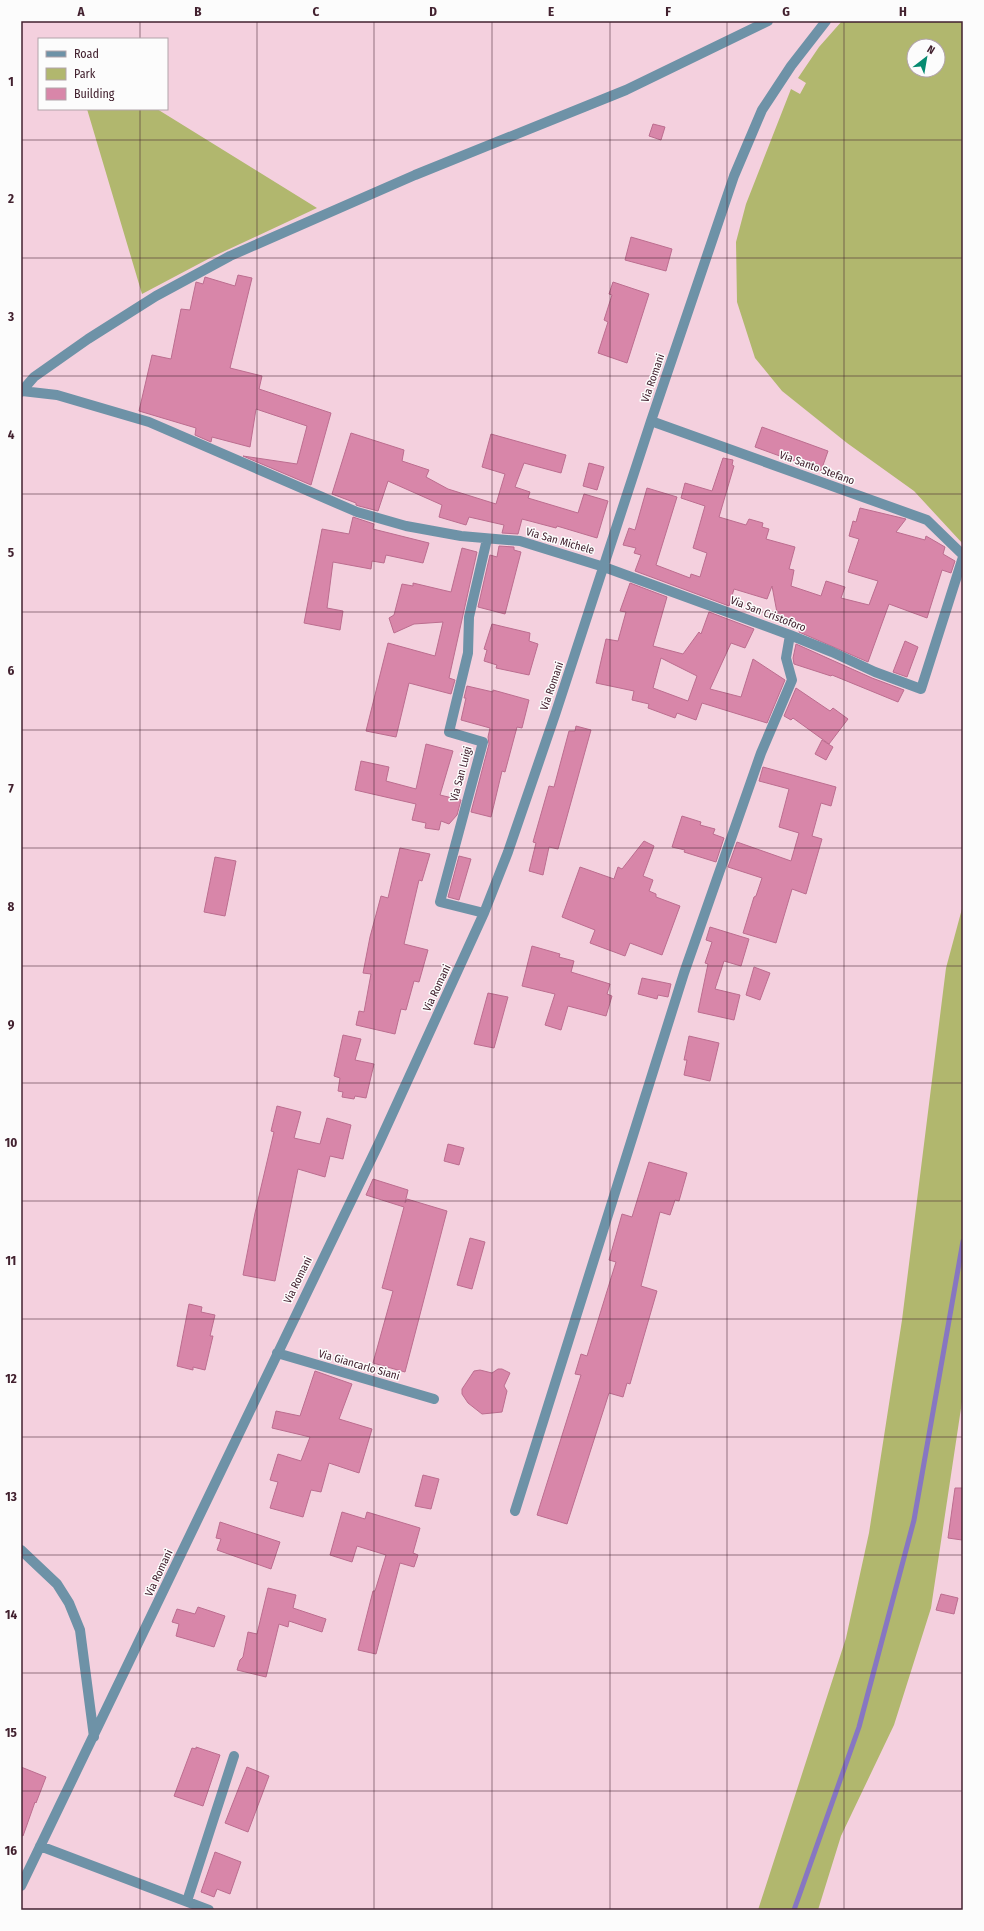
<svg xmlns="http://www.w3.org/2000/svg" width="984" height="1931" font-family="'Fira Sans Condensed',sans-serif">
  <style>
    .green { fill: #b1b76e; fill-rule: evenodd }
    .lines { fill: none; stroke-linecap: round; stroke-linejoin: round }
    .stream { stroke: #8776c2; stroke-width: 5 }
    .building { fill: #d886a9; stroke: #bc6d8f; fill-rule: evenodd }
    .minor { stroke: #6e92a7; stroke-width: 10 }
    .grid { fill: none; stroke: #42212f; stroke-width: 1; stroke-opacity: 0.55 }
    .labels { text-anchor: middle; dominant-baseline: central; stroke-width: 3; stroke-linejoin: round; paint-order: stroke }
    .street-label { font-size: 11px; fill: #42212f; stroke: #fcfcfc }
    .neatline { fill: none; stroke: #42212f; stroke-width: 1.5 }
    .grid-label { font-size: 13px; text-anchor: middle; font-weight: bold; fill: #42212f }
  </style>
  <rect width="100%" height="100%" fill="#f4d0de"/>
  <path class="green" d="M842 21H963V544L914 491 847 443 782 391 755 358 737 302 736 242 746 204 791 89 800 94 806 83 798 78 819 47ZM914 46H938V70H914Z
    M87 109H157L317 208 210 258 142 294Z
    M963 905V1395L931 1608 894 1725 841 1836 818 1910H758L846 1638 869 1533 902 1320 946 968Z"/>
  <g class="lines">
    <path class="stream" d="M794 1910 859 1727 914 1520 963 1241"/>
  </g>
  <path class="building" d="M653 124 665 127 661 140 649 136Z
    M631 237 672 249 666 271 625 260Z
    M238 275 252 278 230 368 262 376 259 389 331 413 311 485 243 456 297 464 307 426 256 409 250 447 212 437 211 442 195 435 196 428 139 411 152 355 171 359 181 309 190 310 196 282 203 284 205 277 235 286Z
    M613 282 649 294 627 363 598 353 608 322 604 320 612 295 609 294Z
    M762 427 828 451 821 471 755 447Z
    M351 433 404 450 402 461 429 470 426 477 448 489 496 504 505 474 482 467 491 434 566 455 561 473 524 463 515 487 530 492 528 498 578 513 584 494 608 501 597 538 557 526 556 528 522 519 518 534 502 533 504 525 469 517 466 525 439 517 442 505 388 481 378 511 359 506 356 505V503L332 494Z
    M723 458 733 460 732 465 734 466 719 517 746 525 749 519 763 523 762 527 769 529 766 539 795 547 789 569 794 570 791 586 821 596 826 581 845 587 841 598 869 605 878 581 848 572 859 539 849 536 853 521 856 522 860 508 906 519 896 532 925 540 926 536 945 547 943 554 955 561 951 573 942 570 927 618 889 604 868 662 799 632 800 630 779 623 772 586 767 599 734 589 729 606 635 571 641 555 634 553 636 548 623 545 629 528 635 530 647 488 677 497 656 565 690 578 691 574 700 577 707 553 693 548 705 506 681 498 685 483 712 491Z
    M589 463 604 467 597 490 583 486Z
    M353 517 374 524 373 529 429 543 423 563 386 555 384 563 372 561 371 569 333 562 327 608 343 611 340 630 304 623 322 529 349 534Z
    M499 546 514 547V550L521 552 505 614 478 607 490 555 497 557Z
    M462 548 477 552 449 678 455 680 451 694 409 683 396 737 366 731 388 643 435 656 443 622 414 624 394 633 389 618 394 615 402 584 413 586V583L451 592Z
    M630 583 667 597 653 646 683 654 699 632 701 634 709 612 754 629 745 648 731 643 710 689 741 697 753 659 785 680 767 723 702 703 696 720 677 713 675 718 648 708 649 704 632 700 634 691 596 683 606 639 618 641 626 612 620 611ZM661 658 697 676 688 701 653 688Z
    M492 624 530 633 529 641 538 644 529 675 496 668 497 665 484 661 487 650 484 649Z
    M905 641 918 647 907 677 893 672Z
    M796 644 872 678 904 690 898 702 832 675 831 676 794 664 793 658Z
    M467 686 493 692V690L529 700 522 728 517 727 505 772 502 771 491 817 471 812 489 744 488 737 490 728 461 720 466 698H464Z
    M796 688 830 711 833 708 848 719 829 744 793 718 791 720 784 716Z
    M576 726 591 730 558 849 549 847 543 875 529 871 536 843 533 842 549 786 554 787 569 731H575Z
    M822 740 833 747 826 760 815 754Z
    M426 744 453 751 440 795 461 800 457 815 449 824 441 821 439 830 425 828 426 823 412 820 416 804 355 790 361 761 389 767 386 781 416 789Z
    M763 767 836 787 831 806 821 803 812 836 822 839 806 894 792 889 776 943 743 933 754 897 756 896 762 878 728 867 737 842 791 861 799 833 779 827 789 789 759 781Z
    M682 816 701 822 700 825 715 829 713 834 724 838 716 862 684 852 685 850 672 847Z
    M644 841 654 846 643 876 653 880 649 891 656 894V897L680 906 662 955 630 943 625 956 590 943 595 930 562 917 580 867 614 879 618 867 622 869Z
    M400 848 430 854 422 881 419 880 404 944 428 950 419 982 414 981 406 1010 401 1009 395 1034 356 1025 359 1011 364 1012 371 974 363 973 370 937 381 896 388 898Z
    M459 856 471 859 459 900 448 897Z
    M215 857 236 861 225 916 204 912Z
    M710 927 749 939 741 966 724 961 715 989 740 995 734 1020 698 1012 708 964 705 963 712 942 706 940Z
    M532 946 560 954 559 957 574 961 571 972 610 984 607 994 612 996 606 1016 568 1006 561 1030 545 1025 555 994 522 986Z
    M754 967 770 973 760 1000 746 995Z
    M642 978 671 984 668 997 658 995 657 999 638 994Z
    M488 993 508 997 494 1048 474 1044Z
    M343 1035 361 1039 355 1060 374 1064 366 1098 355 1096 354 1099 342 1097 343 1092 338 1091 340 1078 334 1076Z
    M689 1036 719 1043 710 1081 684 1075 687 1060H684Z
    M277 1106 301 1112 294 1138 320 1144 327 1118 351 1125 343 1159 330 1156 325 1177 298 1169 275 1281 243 1275 255 1213 274 1132 271 1131Z
    M448 1144 464 1148 459 1165 444 1161Z
    M649 1162 687 1173 679 1201 675 1200 670 1215 660 1212 641 1286 657 1291 630 1384 627 1383 623 1397 609 1393 567 1524 537 1515 581 1375 575 1374 581 1354 587 1356 616 1262 609 1260 622 1214 632 1217Z
    M373 1179 408 1190 405 1203 407 1199 447 1211 405 1372 373 1363 393 1291 382 1288 404 1207 366 1195Z
    M470 1238 485 1242 472 1289 457 1285Z
    M189 1304 202 1307 201 1312 215 1315 210 1336H213L205 1370 193 1367V1370L177 1366Z
    M498 1369H502L510 1373 504 1386 507 1391 502 1412 482 1414 468 1403 462 1394V1389L474 1371 480 1370 492 1373Z
    M315 1371 352 1384 339 1419 372 1429 359 1473 329 1463 321 1492 311 1490 303 1517 270 1508 278 1482 270 1480 278 1454 301 1461 310 1437 272 1428 276 1411 300 1416Z
    M423 1475 439 1479 431 1509 415 1506Z
    M955 1488H963L962 1540 948 1538Z
    M342 1512 365 1519 367 1512 420 1528 413 1553 418 1555 414 1567 400 1563 376 1654 358 1650 373 1591H375L386 1555 357 1546 352 1562 330 1555Z
    M220 1522 280 1542 271 1569 217 1550 221 1539 216 1538Z
    M268 1588 296 1595 293 1608 326 1619 322 1632 289 1621 288 1627 279 1624 266 1677 237 1670 240 1660 243 1657 248 1632 257 1634Z
    M941 1594 958 1598 954 1614 936 1610Z
    M198 1607 225 1616 214 1647 176 1636 179 1624 172 1622 177 1609 195 1614Z
    M196 1747 220 1755 203 1806 174 1796 192 1748 196 1749Z
    M21 1767 46 1777 36 1803 35 1802 23 1836 21 1835Z
    M247 1767 269 1776 248 1832 225 1823Z
    M215 1852 241 1862 230 1894 217 1889 214 1897 201 1892Z"/>
  <g class="lines">
    <path class="minor" d="M22 391 57 395 149 422 357 512 406 526 461 536 520 541 604 567 790 635 832 652 875 672 921 689 963 557
      M21 392 34 377 88 339 156 296 230 256 415 175 626 90 768 21
      M651 421 927 520 963 555
      M484 913 440 902 483 742 449 732 468 653 469 617 487 539
      M277 1353 434 1399
      M515 1511 684 973 761 753 792 680 786 658 790 635
      M21 1550 57 1584 69 1603 80 1630 94 1737
      M40 1846 209 1910
      M21 1886 379 1143 484 913 508 852 555 715 651 421 734 176 762 110 791 66 826 21
      M187 1901 234 1756"/>
  </g>
  <path class="grid" d="M140 21V39M257 21V1910M374 21V1910M492 21V1910M610 21V1910M727 21V1910M844 21V1910M140 109V1910M21 140H963M21 258H963M21 376H963M21 494H963M21 612H963M21 730H963M21 848H963M21 966H963M21 1083H963M21 1201H963M21 1319H963M21 1437H963M21 1555H963M21 1673H963M21 1791H963"/>
  <g class="labels">
    <g class="street-label">
      <text transform="translate(653 378) rotate(-71)">Via Romani</text>
      <text transform="translate(817 468) rotate(20)">Via Santo Stefano</text>
      <text transform="translate(560 541) rotate(16)">Via San Michele</text>
      <text transform="translate(768 614) rotate(21)">Via San Cristoforo</text>
      <text transform="translate(552 686) rotate(-71)">Via Romani</text>
      <text transform="translate(461 774) rotate(-75)">Via San Luigi</text>
      <text transform="translate(437 988) rotate(-65)">Via Romani</text>
      <text transform="translate(298 1280) rotate(-64)">Via Romani</text>
      <text transform="translate(359 1365) rotate(16)">Via Giancarlo Siani</text>
      <text transform="translate(159 1573) rotate(-65)">Via Romani</text>
    </g>
  </g>
  <rect width="984" height="1931" fill="none" stroke="#fcfcfc" stroke-width="44"/>
  <rect x="38" y="38" width="130" height="72" fill="#fcfcfc" stroke="#b2a4aa"/>
  <rect x="46" y="51" width="20" height="6" fill="#6e92a7" stroke="#b2a4aa"/>
  <text x="74" y="58" font-size="12" fill="#42212f">Road</text>
  <rect x="46" y="68" width="20" height="12" fill="#b1b76e" stroke="#b2a4aa"/>
  <text x="74" y="78" font-size="12" fill="#42212f">Park</text>
  <rect x="46" y="88" width="20" height="12" fill="#d886a9" stroke="#b2a4aa"/>
  <text x="74" y="98" font-size="12" fill="#42212f">Building</text>
  <g transform="translate(926 58) rotate(31)"><circle r="19" fill="#fcfcfc" stroke="#b2a4aa"/>
  <path d="M0-3L7 15L0 10L-7 15Z" fill="#068b71"/>
  <text y="-6" font-size="11" font-weight="bold" text-anchor="middle" fill="#42212f">N</text>
  </g>
  <rect x="22" y="22" width="940" height="1887" class="neatline"/>
  <g class="grid-label">
    <text x="81" y="16">A</text>
    <text x="198" y="16">B</text>
    <text x="316" y="16">C</text>
    <text x="433" y="16">D</text>
    <text x="551" y="16">E</text>
    <text x="668" y="16">F</text>
    <text x="786" y="16">G</text>
    <text x="903" y="16">H</text>
    <text x="11" y="86">1</text>
    <text x="11" y="203">2</text>
    <text x="11" y="321">3</text>
    <text x="11" y="439">4</text>
    <text x="11" y="557">5</text>
    <text x="11" y="675">6</text>
    <text x="11" y="793">7</text>
    <text x="11" y="911">8</text>
    <text x="11" y="1029">9</text>
    <text x="11" y="1147">10</text>
    <text x="11" y="1265">11</text>
    <text x="11" y="1383">12</text>
    <text x="11" y="1501">13</text>
    <text x="11" y="1619">14</text>
    <text x="11" y="1737">15</text>
    <text x="11" y="1855">16</text>
  </g>
</svg>
